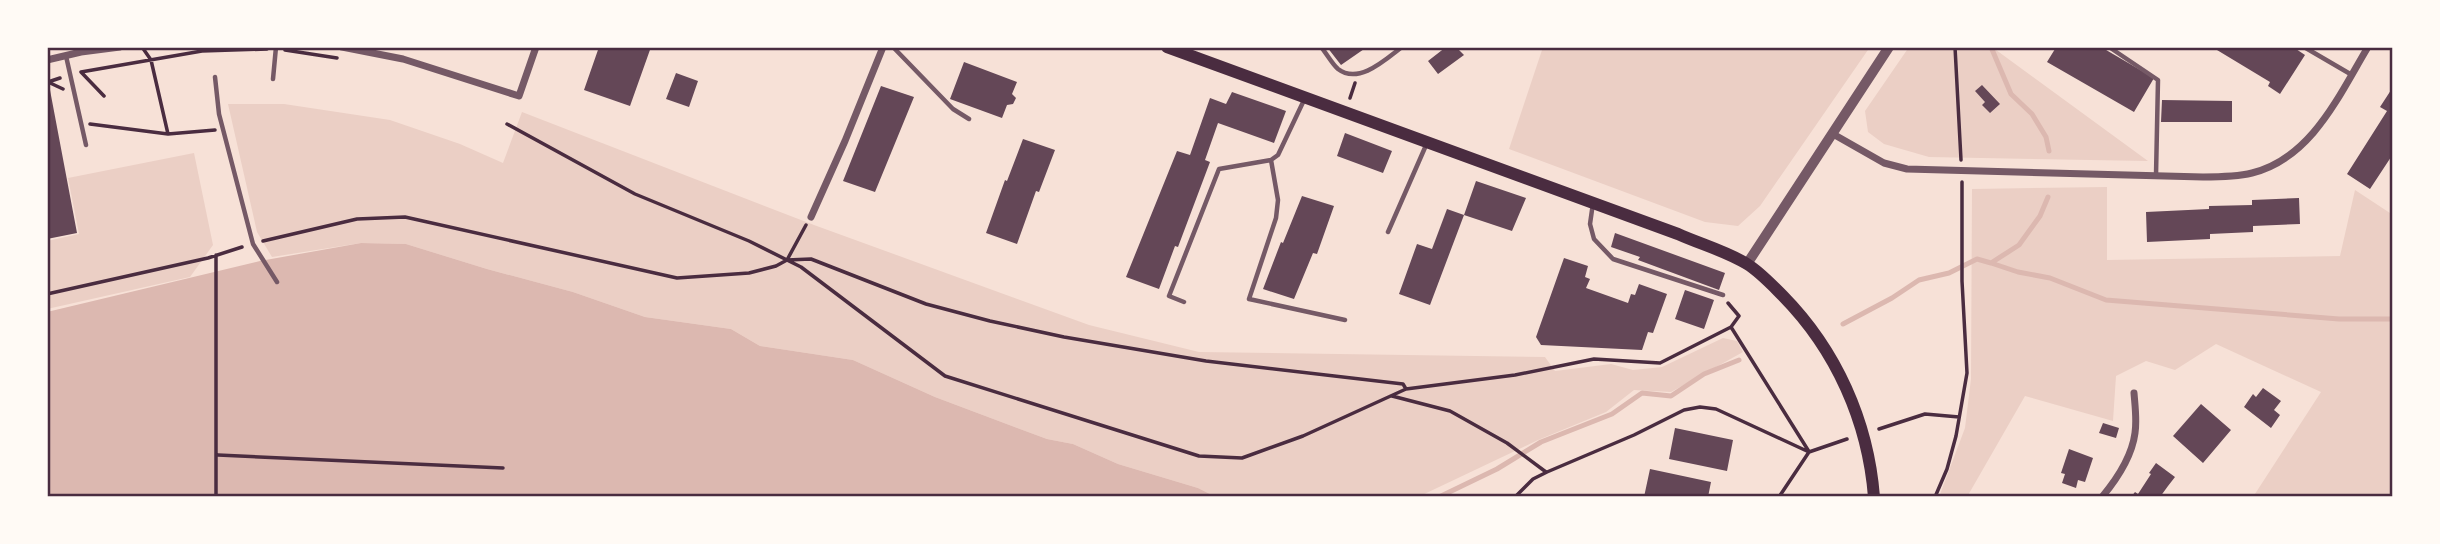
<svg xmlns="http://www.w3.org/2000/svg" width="2440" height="544" font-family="Roboto,sans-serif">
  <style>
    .green { fill: #ebcfc5 }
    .water { fill: #dcb8b0 }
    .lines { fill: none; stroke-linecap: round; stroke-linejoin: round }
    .stream { stroke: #dcb8b0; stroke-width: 5 }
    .building { fill: #644757 }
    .path { stroke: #4a2c40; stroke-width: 3.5 }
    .service { stroke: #755966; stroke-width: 4.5 }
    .minor { stroke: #755966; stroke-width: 7 }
    .tertiary { stroke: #755966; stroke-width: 10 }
    .secondary { stroke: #4a2c40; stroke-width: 12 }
    .neatline { fill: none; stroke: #4a2c40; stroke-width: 2.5 }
  </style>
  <rect width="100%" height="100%" fill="#f7e1d7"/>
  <path class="green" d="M1543 47H1870L1760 206 1738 226 1705 222 1509 149Z
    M1909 47H1992L2148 161 1929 157 1884 144 1868 132 1865 111Z
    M228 104H284L390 120 460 144 503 163 522 112 814 225 1089 325 1199 352 1545 357 1555 371 1611 364 1633 370 1662 367 1723 338 1737 341 1743 352 1671 392 1634 390 1606 412 1538 440 1418 497H1216L1198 488 1118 464 1073 444 1047 439 935 397 853 360 760 346 731 329 645 317 573 292 487 269 406 244 361 243 272 257 257 232Z
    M194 153 213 245 190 277 47 309V241L79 234 68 178Z
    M2107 187V260L2340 256 2355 190 2393 215V497H2253L2321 392 2216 344 2175 370 2146 361 2116 376 2113 421 2025 396 1967 497H1939L1965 428 1971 379 1972 189Z"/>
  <path class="water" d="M361 243 406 244 487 269 573 292 645 317 731 329 760 346 853 360 935 397 1047 439 1073 444 1118 464 1198 488 1216 497H47V312L260 261Z"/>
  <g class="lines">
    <path class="stream" d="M1991 47 2011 94 2032 114 2046 137 2049 151
      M1991 263 2018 272 2050 278 2106 300 2339 319H2393
      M1843 324 1892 298 1919 280 1949 273 1977 259 1991 263 2019 245 2040 216 2048 197
      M1439 497 1497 469 1541 442 1612 414 1642 393 1671 396 1704 374 1739 360"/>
  </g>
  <path class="building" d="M599 47H651L630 106 584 90Z
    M1327 47H1367L1341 65Z
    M1446 47H1456L1464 55 1438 74 1428 61Z
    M2052 47H2101L2154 78 2134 112 2047 62 2055 49Z
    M2212 47H2293L2305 55 2280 94 2268 86 2270 82Z
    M964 62 1017 82 1012 94 1016 98 1013 104 1007 105 1002 118 950 99Z
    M676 73 698 81 689 107 666 99Z
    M1982 85 2000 104 1990 113 1982 105 1985 102 1975 91Z
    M881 86 914 97 875 192 843 181Z
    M2393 87V154L2370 189 2347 174 2387 111 2380 107Z
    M50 90 77 233 47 239V91Z
    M1232 92 1286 111 1274 143 1218 123 1205 160 1210 162 1178 247 1175 246 1159 289 1126 277 1177 151 1190 155 1210 98 1226 104Z
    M2162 100 2232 101V122H2161Z
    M1345 133 1392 151 1383 173 1337 156Z
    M1023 139 1055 150 1039 192 1036 191 1017 244 986 233 1005 180 1007 181Z
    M1476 181 1526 198 1512 231 1464 215 1430 305 1399 294 1417 244 1432 249 1447 209 1464 215Z
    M1302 196 1334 206 1317 254 1313 253 1294 299 1263 289 1281 242 1283 243Z
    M2299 198 2300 224 2253 226V232L2210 234V239L2147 242 2146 212 2209 209V206L2252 205V200Z
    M1615 233 1725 273 1719 290 1638 260 1640 257 1611 247Z
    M1564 258 1588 266 1585 277 1590 279 1586 288 1628 303 1631 294 1635 295 1639 284 1667 294 1653 333 1648 332 1642 350 1541 345 1536 337Z
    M1685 290 1714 300 1704 329 1675 319Z
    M2263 388 2281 401 2274 410 2280 415 2271 428 2244 407 2253 394 2256 397Z
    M2201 404 2231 430 2203 463 2173 436Z
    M2103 423 2119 428 2116 438 2099 433Z
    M1675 428 1733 440 1727 471 1669 459Z
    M2069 449 2093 458 2085 482 2078 480 2076 488 2062 483 2065 474 2061 473Z
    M2156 463 2175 477 2168 486 2160 497H2131L2135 492 2138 494 2151 474 2149 473Z
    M1650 469 1711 482 1708 497H1644Z"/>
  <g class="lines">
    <path class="path" d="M142 47 151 60 168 134 215 130
      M1955 47 1961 160
      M285 50 337 58
      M81 72 202 51 267 49
      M81 72 104 96
      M48 82 60 78
      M48 82 63 89
      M1350 98 1355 83
      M90 124 168 134
      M507 124 635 194 749 241 801 267 945 376 1199 456 1242 458 1303 436 1406 389 1515 375 1594 359 1660 363 1731 327 1739 316 1728 303
      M263 241 357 219 405 217 677 278 749 273 776 266 787 260 811 259 926 304 990 321 1064 337 1206 361 1403 384 1406 389
      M216 255V497
      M787 260 806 225
      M47 294 208 258 242 247
      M1731 327 1808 450
      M1392 396 1450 411 1507 443 1546 472
      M1879 429 1925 414 1959 417
      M218 455 503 468
      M1515 497 1533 479 1547 472 1634 435 1684 410 1700 407 1716 409 1809 452
      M1779 497 1809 452 1847 439
      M1935 497 1947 469 1956 436 1967 373 1962 281V182"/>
    <path class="service" d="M893 47 953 109 969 119
      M1321 47C1327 54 1332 64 1338 69 1359 85 1386 59 1402 47
      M2109 47 2158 80 2156 175
      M2304 47 2352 75
      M66 56 86 145
      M215 77 219 114 253 244 277 282
      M273 79 276 47
      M1271 160 1278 200 1276 218 1249 299 1345 320
      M1593 203 1590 224 1594 239 1613 259 1723 295
      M1388 232 1427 143
      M1184 302 1169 296 1219 169 1271 160 1278 155 1305 98"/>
    <path class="minor" d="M342 47 403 59 519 96 536 47
      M47 60 81 52 120 47
      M1833 134 1884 163 1907 169 2203 177C2219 177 2236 177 2252 173 2312 158 2339 95 2368 47
      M811 217 845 141 883 47
      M2102 497C2117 479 2132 456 2135 433 2137 420 2135 406 2134 393"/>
    <path class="tertiary" d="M1747 264 1889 47"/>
    <path class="secondary" d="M1167 47 1678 234C1700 244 1726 251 1747 264 1760 272 1772 285 1783 296 1836 350 1868 421 1874 497"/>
  </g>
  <rect width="2440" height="544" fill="none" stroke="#fffaf5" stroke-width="98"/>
  <rect x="49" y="49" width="2342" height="446" class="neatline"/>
</svg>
